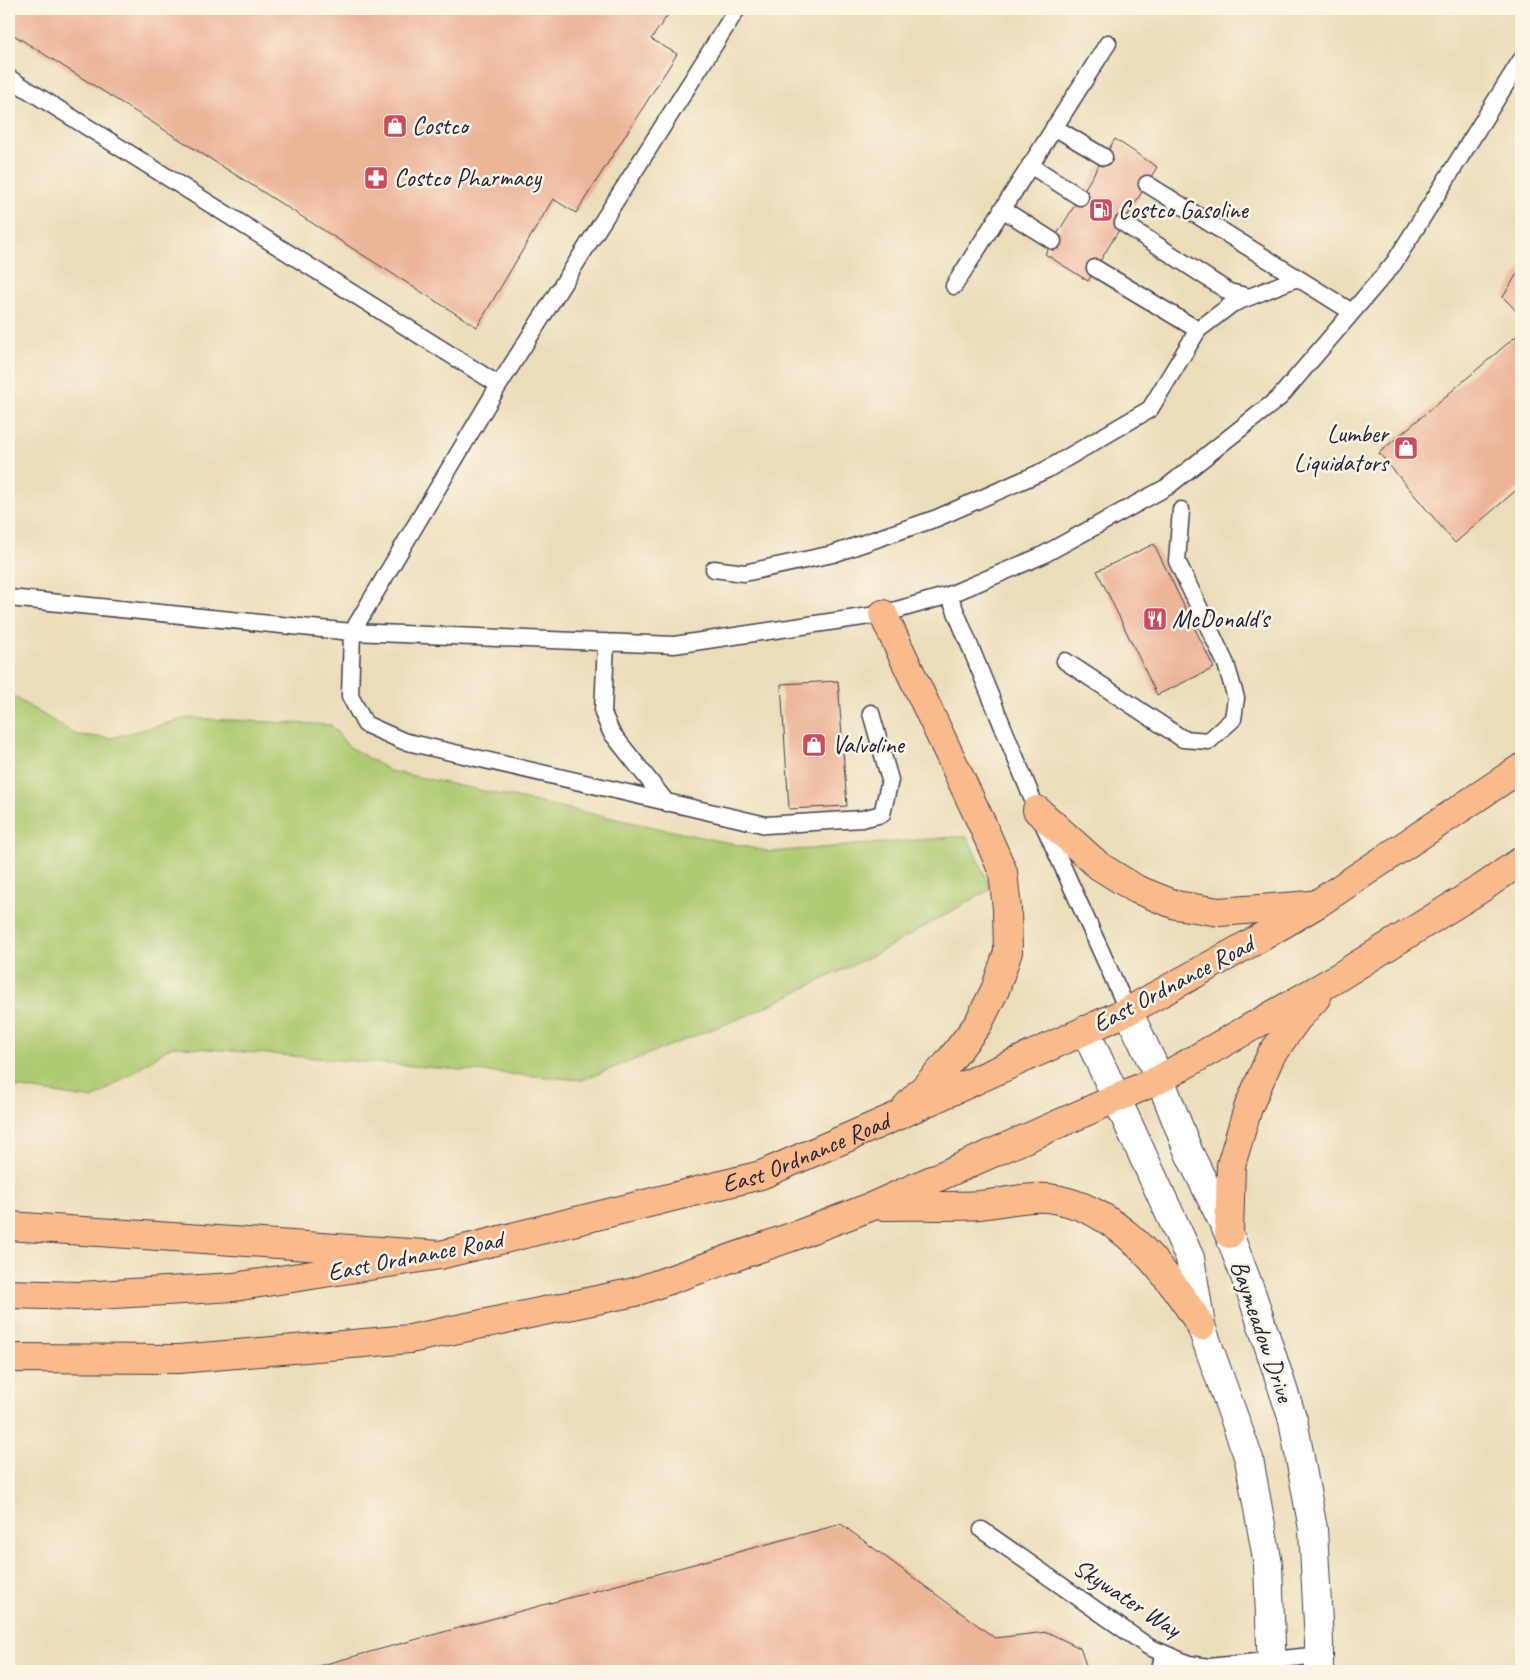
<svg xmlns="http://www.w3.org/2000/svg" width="1530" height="1680" font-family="Caveat,sans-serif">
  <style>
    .green { fill: #afcb72; stroke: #687656 }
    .building { fill: #ecb598 }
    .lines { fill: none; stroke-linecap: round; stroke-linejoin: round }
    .service-casing { stroke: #403e4e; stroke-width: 19 }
    .minor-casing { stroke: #403e4e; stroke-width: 30 }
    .primary-casing { stroke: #403e4e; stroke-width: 30 }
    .motorway-casing { stroke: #403e4e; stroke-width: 30 }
    .service { stroke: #fff; stroke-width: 16 }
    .minor { stroke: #fff; stroke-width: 28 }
    .primary { stroke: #fabb8c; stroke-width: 28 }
    .motorway { stroke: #fabb8c; stroke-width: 28 }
    .labels { text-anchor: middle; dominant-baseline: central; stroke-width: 5; stroke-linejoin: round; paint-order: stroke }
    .poi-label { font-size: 25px; fill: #22223b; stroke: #fcf5e5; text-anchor: start }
    .street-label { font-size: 25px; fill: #22223b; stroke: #fcf5e5 }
  </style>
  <rect width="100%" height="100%" fill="#fcf5e5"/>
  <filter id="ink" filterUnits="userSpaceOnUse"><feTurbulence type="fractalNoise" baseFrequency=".02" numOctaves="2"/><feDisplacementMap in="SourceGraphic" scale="10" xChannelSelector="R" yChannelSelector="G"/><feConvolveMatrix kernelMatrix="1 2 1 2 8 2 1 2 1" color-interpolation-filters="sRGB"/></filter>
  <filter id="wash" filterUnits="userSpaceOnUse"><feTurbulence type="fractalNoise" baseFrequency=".0096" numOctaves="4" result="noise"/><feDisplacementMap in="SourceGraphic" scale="20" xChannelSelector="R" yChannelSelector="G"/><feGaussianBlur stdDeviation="1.12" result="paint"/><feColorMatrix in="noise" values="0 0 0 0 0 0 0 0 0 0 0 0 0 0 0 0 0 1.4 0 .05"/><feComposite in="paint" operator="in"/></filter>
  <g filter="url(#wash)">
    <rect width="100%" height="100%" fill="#ecddb9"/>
    <path class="green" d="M9 694 77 735 111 738 187 718 331 725 348 746 390 771 771 852 967 836 991 889 878 953 751 1014 582 1080 172 1046 93 1099 9 1086Z"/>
    <g id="blocks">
      <path class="building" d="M9 9H672L651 39 677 54 576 213 553 199 477 327 9 32Z
        M1115 139 1157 167 1088 281 1045 254Z
        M1521 267V316L1503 297Z
        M1521 332V486L1455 543 1379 453Z
        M1154 544 1214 668 1157 695 1097 571Z
        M838 681 847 806 789 809 781 684Z
        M841 1524 995 1638 1047 1632 1080 1648 1088 1671H300Z"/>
    </g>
  </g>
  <g filter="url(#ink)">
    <use href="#blocks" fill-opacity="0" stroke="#403e4e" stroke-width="1"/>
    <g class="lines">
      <defs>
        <path id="service" d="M737 9 499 385 352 632 350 696 365 724 403 741 766 825 862 819 882 814 890 780 871 713
          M9 78 499 385
          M1054 127 1104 157
          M1030 165 1080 197
          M1147 184 1352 312
          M1002 209 1053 241
          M1123 223 1229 292 1250 297
          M1095 268 1198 330 1232 304 1297 278
          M954 286 1108 43
          M714 569 744 573 833 554 937 518 1046 470 1150 409 1198 330
          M949 595 1037 810 1128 1011
          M9 598 352 632 674 645 883 614 949 595 1041 556 1167 487 1279 398 1394 263 1521 60
          M606 642 603 713 611 732 667 803
          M1065 661 1183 739 1209 741 1233 719 1236 698 1226 664 1177 561 1181 510
          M982 1530 1149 1647 1189 1664 1209 1667 1319 1655
          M1160 1671 1163 1653"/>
        <path id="minor" d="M1128 1011 1160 1079 1189 1153 1229 1234 1252 1295 1293 1420 1313 1529 1319 1642V1671
          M1085 1030 1190 1258 1201 1326 1249 1459 1268 1564 1272 1671"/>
        <g id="primary">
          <path d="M883 614 982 824 1003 872 1007 909 1008 952 995 990 978 1024 948 1063 907 1106"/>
          <path d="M1037 810 1099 866 1136 889 1176 905 1219 912 1311 905"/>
          <path d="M884 1206C916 1205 948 1207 980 1205 1003 1203 1024 1196 1048 1198 1118 1206 1166 1271 1201 1326"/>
          <path d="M1229 1234 1231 1165 1248 1108 1271 1055 1297 1019 1316 998"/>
          <path id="s1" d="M9 1294 80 1296 234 1287 440 1255 761 1175 897 1116 1128 1011 1258 939 1317 904 1521 768"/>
          <path d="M9 1358 179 1359 410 1339 635 1292 797 1235 873 1206 1160 1079 1332 981 1485 886 1521 861"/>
        </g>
        <path id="motorway" d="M9 1226 440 1255"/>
      </defs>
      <use href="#service" class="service-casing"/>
      <use href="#minor" class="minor-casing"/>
      <use href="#primary" class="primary-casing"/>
      <use href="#motorway" class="motorway-casing"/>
      <use href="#service" class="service"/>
      <use href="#minor" class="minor"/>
      <use href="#primary" class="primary"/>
      <use href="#motorway" class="motorway"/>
    </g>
  </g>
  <defs>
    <symbol id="shop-square" viewBox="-11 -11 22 22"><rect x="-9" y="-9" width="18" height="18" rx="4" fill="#d1495b" stroke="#fcf5e5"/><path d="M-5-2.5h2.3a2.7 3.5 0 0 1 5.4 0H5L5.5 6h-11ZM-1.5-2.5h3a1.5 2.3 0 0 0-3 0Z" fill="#fff"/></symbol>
    <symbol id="pharmacy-square" viewBox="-11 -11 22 22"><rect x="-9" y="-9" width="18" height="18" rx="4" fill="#d1495b" stroke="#fcf5e5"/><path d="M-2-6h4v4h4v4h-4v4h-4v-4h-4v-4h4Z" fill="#fff"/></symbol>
    <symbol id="fuel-square" viewBox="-11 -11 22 22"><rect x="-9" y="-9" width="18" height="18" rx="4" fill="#d1495b" stroke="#fcf5e5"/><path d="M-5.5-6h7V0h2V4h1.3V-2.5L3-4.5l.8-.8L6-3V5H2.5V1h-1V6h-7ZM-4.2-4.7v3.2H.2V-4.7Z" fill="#fff"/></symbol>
    <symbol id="restaurant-square" viewBox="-11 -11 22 22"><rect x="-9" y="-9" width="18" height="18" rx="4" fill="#d1495b" stroke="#fcf5e5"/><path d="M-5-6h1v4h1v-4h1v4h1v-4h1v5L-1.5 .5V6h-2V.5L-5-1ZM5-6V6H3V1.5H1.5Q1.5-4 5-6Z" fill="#fff"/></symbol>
  </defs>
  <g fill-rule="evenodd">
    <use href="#shop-square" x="381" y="112" width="28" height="28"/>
    <use href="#pharmacy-square" x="362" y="164" width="28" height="28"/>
    <use href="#fuel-square" x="1087" y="196" width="28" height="28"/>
    <use href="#shop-square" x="1392" y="434" width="28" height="28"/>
    <use href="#restaurant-square" x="1141" y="605" width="28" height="28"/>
    <use href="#shop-square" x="800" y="731" width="28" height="28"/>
  </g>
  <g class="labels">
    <g class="poi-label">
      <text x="412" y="126">Costco</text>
      <text x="394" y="178">Costco Pharmacy</text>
      <text x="1118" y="210">Costco Gasoline</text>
      <text x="1388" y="434" text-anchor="end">Lumber<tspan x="1388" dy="29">Liquidators</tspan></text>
      <text x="1172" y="619">McDonald's</text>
      <text x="832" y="745">Valvoline</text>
    </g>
    <g class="street-label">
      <text transform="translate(1173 984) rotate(-28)">East Ordnance Road</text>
      <text stroke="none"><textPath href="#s1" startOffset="814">East Ordnance Road</textPath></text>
      <text transform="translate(415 1256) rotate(-11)">East Ordnance Road</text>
      <text transform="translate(1262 1331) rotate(71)">Baymeadow Drive</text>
      <text transform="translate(1127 1598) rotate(33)">Skywater Way</text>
    </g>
  </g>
  <rect width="1530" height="1680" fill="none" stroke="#fcf5e5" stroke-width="30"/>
</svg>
